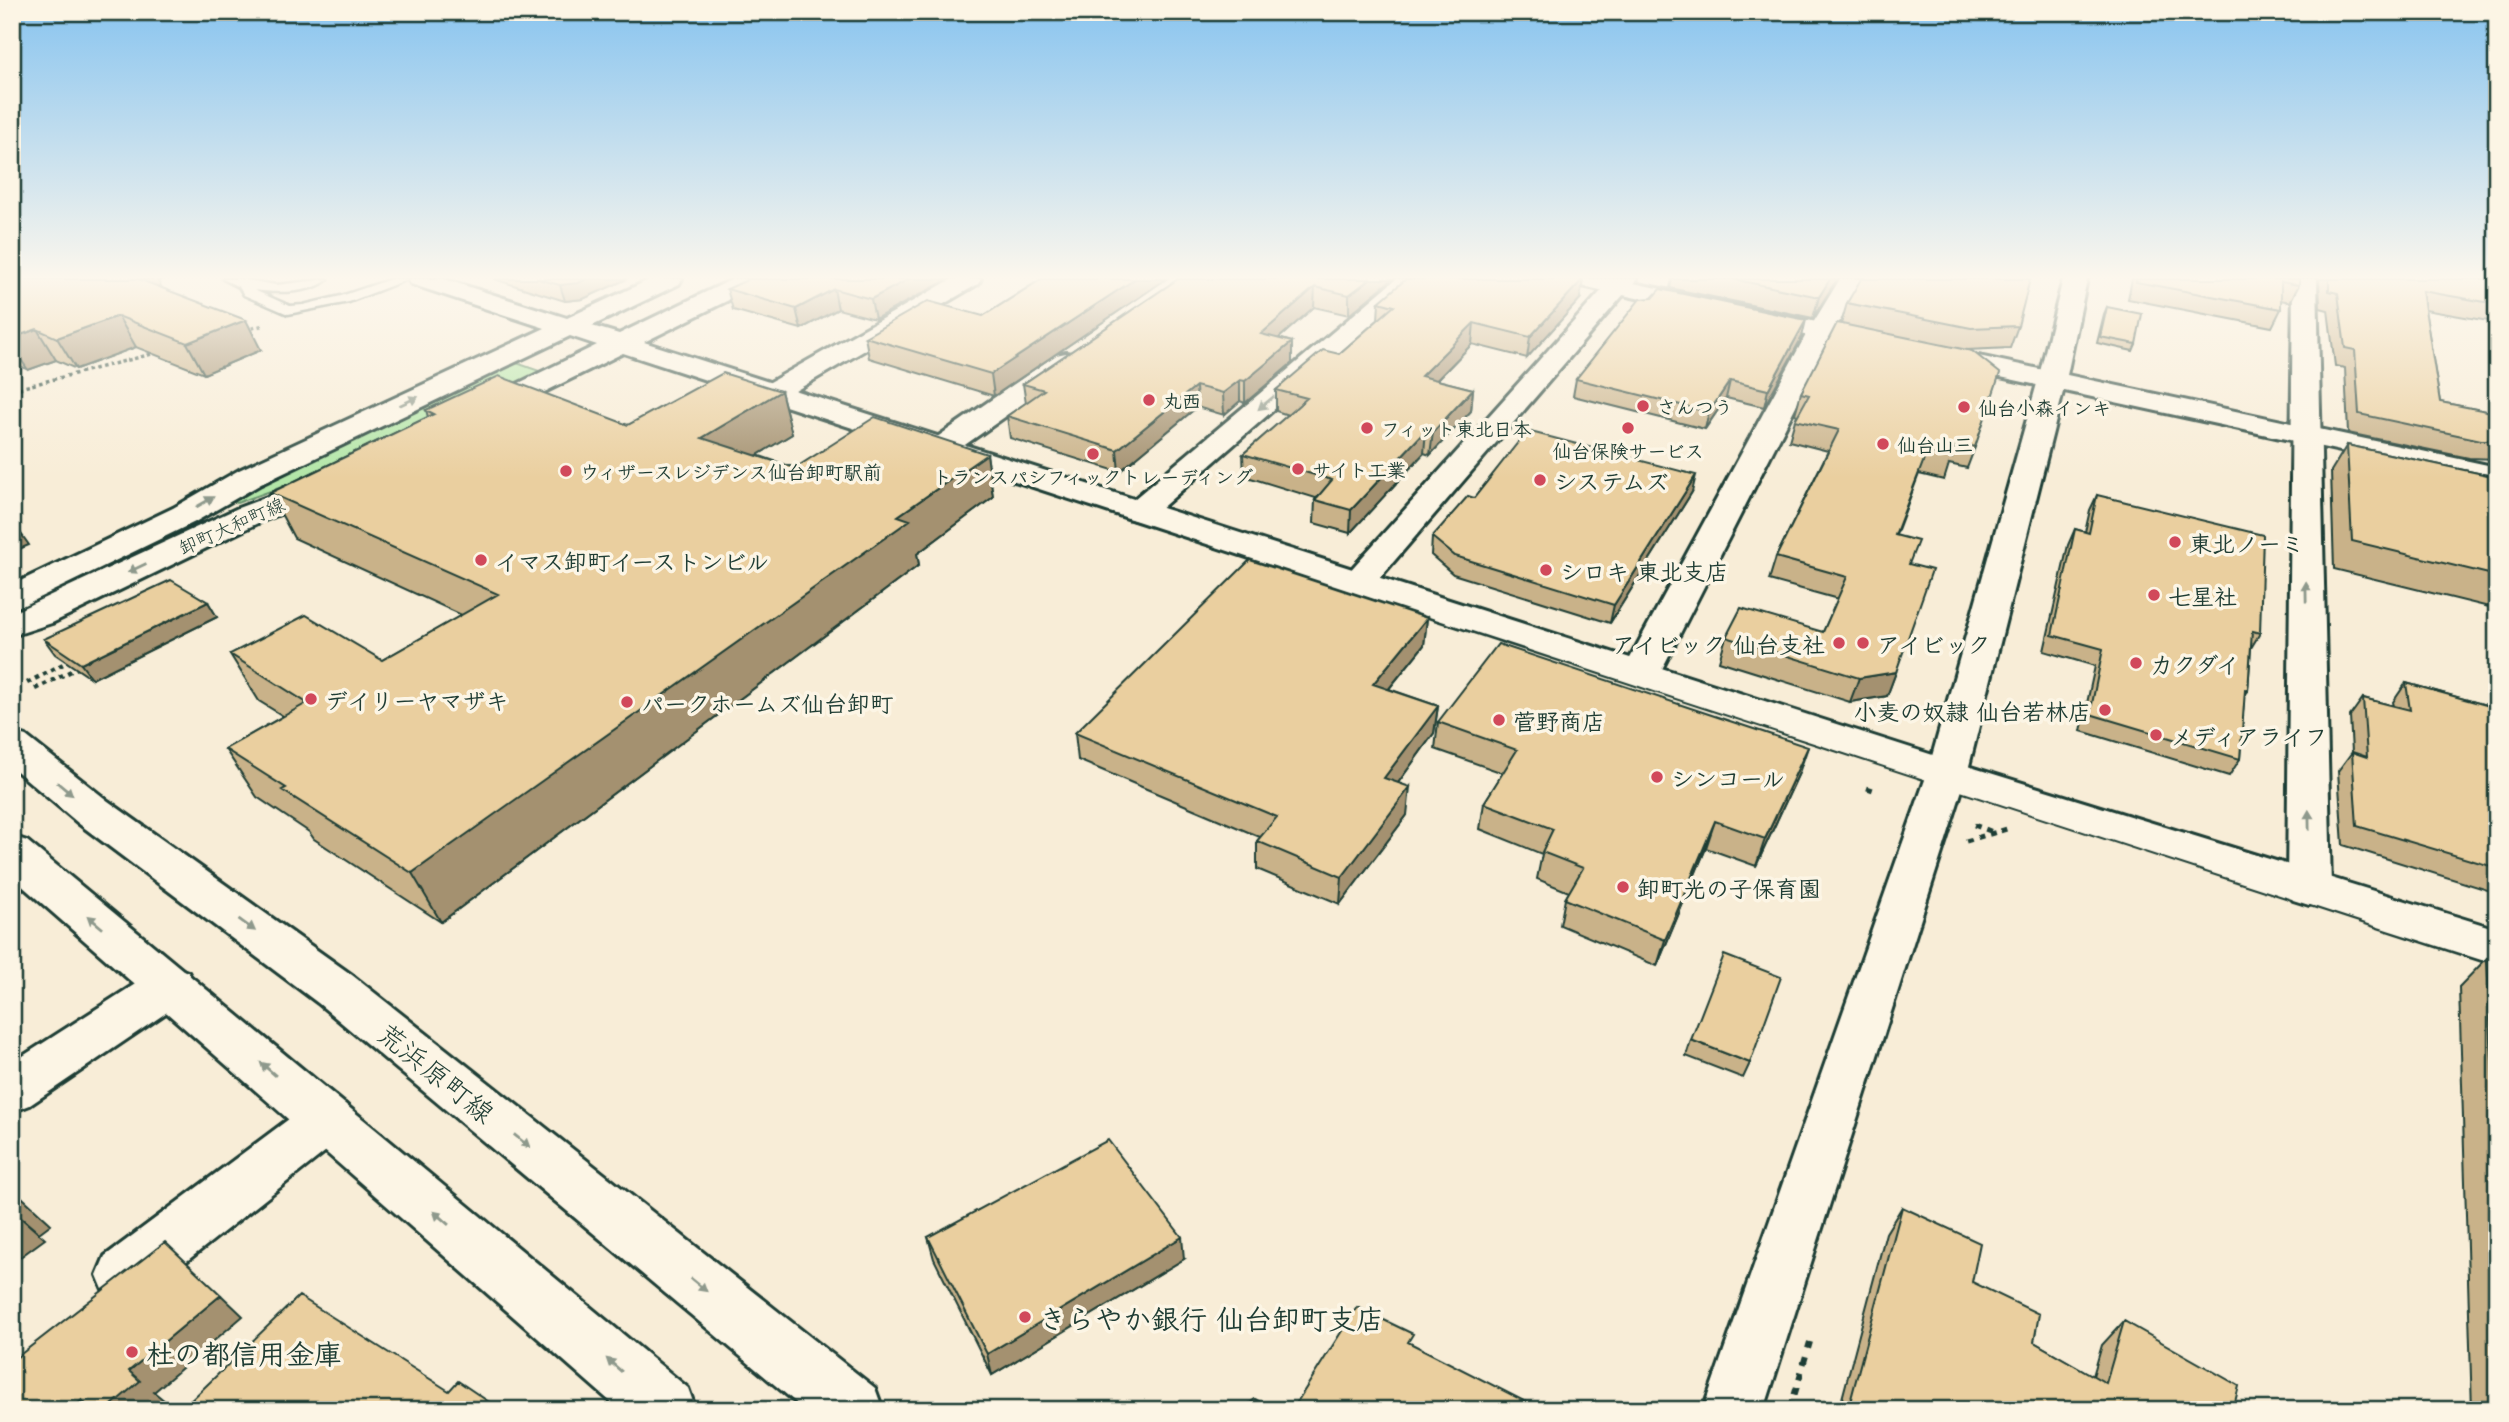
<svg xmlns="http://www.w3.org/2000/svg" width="2509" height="1422" font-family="'Playpen Sans','Klee One',sans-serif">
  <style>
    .green { fill: #b2e6a7; stroke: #68926e; stroke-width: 2 }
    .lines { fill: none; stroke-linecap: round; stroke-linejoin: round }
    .service-casing { stroke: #1f3d34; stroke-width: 5 }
    .minor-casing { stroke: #1f3d34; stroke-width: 6 }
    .tertiary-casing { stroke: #1f3d34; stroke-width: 6 }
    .secondary-casing { stroke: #1f3d34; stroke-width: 6 }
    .path-far3 { stroke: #1f3d34; stroke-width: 3.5; stroke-dasharray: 3.5 3.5; stroke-linecap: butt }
    .path-far2 { stroke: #1f3d34; stroke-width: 4.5; stroke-dasharray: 4.5 4.5; stroke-linecap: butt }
    .path-far1 { stroke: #1f3d34; stroke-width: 5; stroke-dasharray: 6 6; stroke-linecap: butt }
    .path { stroke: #1f3d34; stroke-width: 6; stroke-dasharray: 8 8; stroke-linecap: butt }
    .service { fill: #fcf5e5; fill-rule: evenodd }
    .minor { fill: #fcf5e5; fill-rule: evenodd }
    .tertiary { fill: #fcf5e5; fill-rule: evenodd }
    .secondary { fill: #fcf5e5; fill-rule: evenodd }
    .wall { fill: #c9b289; stroke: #1f3d34; stroke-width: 2 }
    .shaded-wall { fill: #a4916f; stroke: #1f3d34; stroke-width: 2 }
    .building { fill: #eacf9f; stroke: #1f3d34; stroke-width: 2 }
    .oneway { fill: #8e998c }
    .poi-dot { fill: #d1495b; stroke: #fcf5e5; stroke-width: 2.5 }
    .labels { text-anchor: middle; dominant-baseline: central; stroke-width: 7; stroke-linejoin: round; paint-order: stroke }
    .far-poi-label { font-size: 19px; font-weight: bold; fill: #1f3d34; stroke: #fcf5e5; text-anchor: start }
    .far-street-label { font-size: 19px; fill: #1f3d34; stroke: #fcf5e5 }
    .poi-label { font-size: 23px; font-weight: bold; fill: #1f3d34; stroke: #fcf5e5; text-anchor: start }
    .near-street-label { font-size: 28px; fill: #1f3d34; stroke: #fcf5e5 }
    .near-poi-label { font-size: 28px; font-weight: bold; fill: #1f3d34; stroke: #fcf5e5; text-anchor: start }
  </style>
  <rect width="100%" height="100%" fill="#f8edd7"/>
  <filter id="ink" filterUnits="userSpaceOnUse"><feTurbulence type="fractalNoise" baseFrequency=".0143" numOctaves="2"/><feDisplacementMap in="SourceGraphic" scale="14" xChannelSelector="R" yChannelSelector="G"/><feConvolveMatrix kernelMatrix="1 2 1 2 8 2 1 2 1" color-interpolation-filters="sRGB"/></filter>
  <g filter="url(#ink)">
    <path class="green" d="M511 361 545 373 346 464 237 503 228 499Z"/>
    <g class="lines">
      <defs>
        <path id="service" d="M223 279H240L276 285 328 279C312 294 276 293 254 290L290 306 303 305 341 296 391 279H408L349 302 288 314 244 295 239 287Z"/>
        <path id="minor" d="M952 279H981L978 284 783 398 773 400 763 398 759 392 763 386Z
          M1396 279H1423L1150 518 1139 521 1128 518 1123 511 1128 504Z
          M1612 279H1637L1371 588 1359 591 1347 588 1342 581 1347 574Z
          M1840 279H1864L1834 331 1660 673 1654 681 1641 685 1628 681 1622 673 1808 331Z
          M2063 279H2087L2066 380 1967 774 1764 1410H1703L1927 774 2038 380Z
          M2293 279H2317L2331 888 2325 900 2309 905 2293 900 2287 888Z
          M1066 353 1076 355 1080 361 1076 367 952 454 941 457 930 454 926 448 930 442 1056 355Z
          M171 966 188 972 195 985 188 998 30 1105 12 1112V1063L154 972Z
          M327 1097 345 1104 353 1120 345 1136 145 1294 125 1302 105 1294 97 1275 105 1256 309 1104Z"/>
        <path id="tertiary" d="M408 279H444L567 318 651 279H682L679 284 592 326 619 334 733 279H764L761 284 644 342 1961 764 2497 929V965C1871 764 1248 556 623 353L492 418 482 421 472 418 468 412 472 406 597 345 570 336 261 484 195 522 24 605 12 608V585L173 508 239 470 545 328 411 284Z
          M1570 279H1615L1882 336 1891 338 1895 344 1891 350 1882 352 1582 286 1573 284Z
          M1941 348 2497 467V485L1931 362 1927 356 1931 350Z
          M323 476 334 478 339 485 334 492 260 522 52 623 12 636V613L238 508Z"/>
        <path id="secondary" d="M12 732 26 736 108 801 352 975 875 1388 883 1410H805L318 1003 78 823 12 767Z
          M12 836 27 841 688 1388 696 1410H620L12 877Z"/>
      </defs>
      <use href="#service" class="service-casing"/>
      <use href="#minor" class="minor-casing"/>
      <use href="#tertiary" class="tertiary-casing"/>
      <use href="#secondary" class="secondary-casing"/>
      <path class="path-far3" d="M245 330 264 325
        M12 390 156 353"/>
      <path class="path-far2" d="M27 683 67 662
        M35 689 77 668"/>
      <path class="path-far1" d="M1867 788 1873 790
        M1974 825 1993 832
        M1966 841 2007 829"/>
      <path class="path" d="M1790 1410 1810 1342"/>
      <use href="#service" class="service"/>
      <use href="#minor" class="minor"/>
      <use href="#tertiary" class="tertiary"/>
      <use href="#secondary" class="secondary"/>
    </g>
    <path class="wall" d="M12 279 158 281 162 288 261 350 204 374 136 347 76 369 56 360 28 370 12 362Z
      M494 279H627L583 299 565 301Z
      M949 279 875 319 838 309 801 329 733 310 727 289Z
      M1039 279H1166L994 396 869 358 865 337 983 316 1041 279Z
      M1178 279H1392L1349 315 1314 307 1279 338 1292 342V363L1245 403 1240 401 1224 415 1197 407 1119 472 1010 438 1007 416 1026 403 1023 384Z
      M1672 279H1837L1813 318 1670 288Z
      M2132 279H2299V285L2290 302 2281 300V309L2272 327 2128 299Z
      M2319 279H2493L2497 296V307L2488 321 2425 310 2440 402 2497 413V459L2469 458 2348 433 2345 368 2335 366 2328 310 2320 308Z
      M1580 299 1527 358 1472 344 1437 380 1473 389 1471 411 1430 455 1424 453 1350 533 1314 523 1315 500 1316 498 1244 476 1243 454 1288 415 1276 411V390L1339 354 1378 320 1379 302Z
      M1847 303 2018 326 2010 348 1967 350 1975 447 1967 468 1949 464 1944 480 1919 474 1896 535 1909 564 1896 672 1887 696 1850 702 1719 661 1726 637 1823 632 1838 599 1769 580 1776 557 1828 451 1789 441 1795 420 1797 415 1795 414 1801 393 1841 324Z
      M2107 307 2136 344 2133 351 2097 343 2104 314Z
      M1802 337 1764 407 1726 398 1705 429 1573 396 1576 379Z
      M781 391 792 434 757 455 795 468 987 454 993 497 917 554 919 565 441 922 314 839 309 832 257 797 225 749 283 716 259 701 230 654 382 660 462 615 294 538 270 493 428 417 426 410 628 425Z
      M2347 445 2497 477V609L2334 569 2331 471Z
      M1692 492 1610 623 1453 574 1431 555 1432 537 1474 498Z
      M2097 495 2260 633 2251 648 2248 691 2244 697 2240 759 2229 776 2081 731 2095 666 2044 651 2068 545 2075 529 2085 532 2090 510Z
      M208 602 217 617 92 679 55 654 44 639Z
      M1427 618 1424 645 1389 689 1438 706 1434 733 1398 783 1407 815 1340 904 1257 869V841L1260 837 1078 760 1075 733Z
      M2406 683 2497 708V893L2343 845 2338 771 2352 752 2350 716 2363 698 2394 706 2393 702Z
      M1438 722 1799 773 1756 866 1706 848 1657 966 1560 925 1565 899 1569 892 1537 879 1542 854 1480 829 1484 803 1503 773 1435 749Z
      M2487 958 2497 961V1410H2472L2459 987Z
      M1691 1040 1750 1063 1743 1078 1686 1056Z
      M1902 1207 1972 1282 2034 1342 2093 1376 2102 1345 2124 1321 2233 1410H1839L1886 1233Z
      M928 1237 1184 1259 992 1375 934 1259Z"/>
    <path class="shaded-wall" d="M129 279H166L158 281 171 305Z
      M588 279H627L583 299 565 301 560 285Z
      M909 279H949L875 319 871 299Z
      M1135 279H1166L994 396 991 374Z
      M1370 279H1392L1349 315V295Z
      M1583 279 1580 299 1527 358 1530 337Z
      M1830 279H1837L1813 318 1819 297Z
      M1315 287 1314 307 1261 354V334Z
      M834 289 838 309 801 329 796 309Z
      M118 316 136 347 76 369 57 338Z
      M246 320 261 350 204 374 187 343Z
      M1806 320 1802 337 1764 407 1768 390Z
      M1474 323 1472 344 1419 398 1421 376Z
      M37 329 56 360 28 370 12 346V338Z
      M1292 342V363L1245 403V381Z
      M1240 380V401L1224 415 1223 393Z
      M1730 381 1726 398 1705 429 1709 412Z
      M1196 386 1197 407 1119 472 1117 450Z
      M1473 389 1471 411 1430 455 1433 432Z
      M781 391 792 434 715 481 702 438Z
      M1426 430 1424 453 1350 533 1351 510Z
      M987 454 993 497 917 554 919 565 441 922 412 873 898 516Z
      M1696 475 1692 492 1610 623 1614 605Z
      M12 521 29 545 12 552Z
      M208 602 217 617 92 679 81 664Z
      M1427 618 1424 645 1371 711 1373 684Z
      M1896 672 1887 696 1850 702 1859 678Z
      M1438 706 1434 733 1382 805 1384 778Z
      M1808 747 1799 773 1756 866 1765 839Z
      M1410 787 1407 815 1340 904 1342 877Z
      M1715 821 1706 848 1657 966 1665 940Z
      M12 1188 51 1224 39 1233 12 1210Z
      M12 1210 45 1239 12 1263Z
      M1182 1237 1184 1259 992 1375 987 1354Z
      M221 1295 243 1316 154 1392 165 1401 155 1410H106L129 1371Z
      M82 1400 95 1410H70Z
      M492 1404 497 1410H487Z"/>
    <path class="building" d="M12 279H146L141 280 246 320 187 343 118 316 57 338 37 329 12 338Z
      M538 279H588L578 283 560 285Z
      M749 279H909L871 299 834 289 796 309 727 289Z
      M1042 279H1135L991 374 865 337 928 301 983 316Z
      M1178 279H1370L1349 295 1315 287 1261 334 1292 342 1245 381 1240 380 1223 393 1196 386 1117 450 1007 416 1044 390 1023 384Z
      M1406 279H1583L1530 337 1474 323 1421 376 1473 389 1433 432 1426 430 1351 510 1315 500 1332 480 1243 454 1307 398 1276 390 1323 350 1339 354 1394 306 1379 302Z
      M1732 279H1830L1819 297Z
      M1861 279H2030L2018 326 1971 328 1847 303Z
      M2136 279H2299V285L2281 282V309L2136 282Z
      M2329 279H2493L2497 296V304L2422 291 2440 402 2497 413V440H2481L2359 414 2355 350 2345 348 2338 293 2329 291Z
      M1660 289 1806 320 1768 390 1730 381 1709 412 1576 379 1640 299 1652 298Z
      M2107 307 2142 314 2136 344 2100 337Z
      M1837 323 1972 351 2000 373 1975 447 1957 442 1952 458 1927 452 1895 535 1918 541 1909 564 1932 570 1896 672 1859 678 1726 637 1741 608 1823 632 1847 577 1776 557 1839 430 1795 420 1809 395 1801 393Z
      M723 373 781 391 702 438 795 468 875 417 987 454 898 516 910 520 412 873 282 790 286 788 225 749 307 703 230 654 306 615 382 660 498 594 270 493 434 414 426 410 499 376 628 425Z
      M1527 431 1696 475 1614 605 1455 556 1432 537 1468 496 1474 498Z
      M2347 445 2497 477V576L2352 541Z
      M2097 495 2263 535 2260 633 2252 631 2248 691 2245 690 2240 759 2090 714 2103 649 2052 635 2075 529 2089 533Z
      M1250 560 1427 618 1373 684 1438 706 1384 778 1410 787 1342 877 1257 841 1277 817 1075 733Z
      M171 580 208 602 81 664 44 639Z
      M1498 644 1808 747 1765 839 1715 821 1665 940 1565 899 1583 868 1542 852 1553 829 1484 803 1517 750 1438 722Z
      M2406 683 2497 708V868L2357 826 2352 752 2367 757 2363 698 2410 710Z
      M1724 955 1781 977 1750 1063 1691 1040Z
      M2487 958 2497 961V1164Z
      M1108 1140 1182 1237 987 1354 928 1237Z
      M1902 1207 1980 1243 1972 1282 2039 1314 2034 1342 2106 1383 2124 1321 2239 1386 2233 1410H1848Z
      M165 1242 221 1295 129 1371 140 1381 106 1410H91L82 1400 70 1410H12V1361Z
      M299 1296 449 1391 458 1381 492 1404 487 1410H181Z
      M1357 1307 1413 1334 1408 1342 1534 1406 1532 1410H1292Z
      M1255 1399 1275 1410H1241Z"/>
    <defs><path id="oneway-solid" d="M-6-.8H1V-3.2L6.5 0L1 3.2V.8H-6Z" transform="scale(1.75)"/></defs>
    <g class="oneway">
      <use href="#oneway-solid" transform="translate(409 401) rotate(-25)"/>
      <use href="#oneway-solid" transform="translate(1266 403) rotate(140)"/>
      <use href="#oneway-solid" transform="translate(205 502) rotate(-30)"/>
      <use href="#oneway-solid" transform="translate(137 568) rotate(154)"/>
      <use href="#oneway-solid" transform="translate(2306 592) rotate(-91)"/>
      <use href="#oneway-solid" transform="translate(65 789) rotate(40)"/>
      <use href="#oneway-solid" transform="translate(2309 820) rotate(-91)"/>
      <use href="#oneway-solid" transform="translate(95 922) rotate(-140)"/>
      <use href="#oneway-solid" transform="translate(247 925) rotate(36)"/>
      <use href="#oneway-solid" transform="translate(268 1069) rotate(-139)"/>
      <use href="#oneway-solid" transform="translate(522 1141) rotate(39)"/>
      <use href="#oneway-solid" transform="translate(441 1218) rotate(-139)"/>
      <use href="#oneway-solid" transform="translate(699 1285) rotate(39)"/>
      <use href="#oneway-solid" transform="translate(614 1365) rotate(-139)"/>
    </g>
  </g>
  <linearGradient id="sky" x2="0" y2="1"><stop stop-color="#88c4ef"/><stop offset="0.58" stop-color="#fcf7ed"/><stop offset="1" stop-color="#fcf7ed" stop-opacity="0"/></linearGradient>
  <rect width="2509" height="478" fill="url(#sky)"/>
  <g class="poi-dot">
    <circle cx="1149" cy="400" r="7"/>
    <circle cx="1643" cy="406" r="7"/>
    <circle cx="1964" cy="407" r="7"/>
    <circle cx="1367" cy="428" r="7"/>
    <circle cx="1628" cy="428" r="7"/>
    <circle cx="1883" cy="444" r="7"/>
    <circle cx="1093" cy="454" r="7"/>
    <circle cx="1298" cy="469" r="7"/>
    <circle cx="566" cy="471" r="7"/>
    <circle cx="1540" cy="480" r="7"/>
    <circle cx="2175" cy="542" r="7"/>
    <circle cx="481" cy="560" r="7"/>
    <circle cx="1546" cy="570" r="7"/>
    <circle cx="2154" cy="595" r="7"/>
    <circle cx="1839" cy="643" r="7"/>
    <circle cx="1863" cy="643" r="7"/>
    <circle cx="2136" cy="663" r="7"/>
    <circle cx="311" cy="699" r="7"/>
    <circle cx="627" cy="702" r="7"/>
    <circle cx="2105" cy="710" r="7"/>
    <circle cx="1499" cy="720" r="7"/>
    <circle cx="2156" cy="735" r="7"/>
    <circle cx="1657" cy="777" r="7"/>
    <circle cx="1623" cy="887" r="7"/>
    <circle cx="1025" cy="1317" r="7"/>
    <circle cx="132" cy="1352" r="7"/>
  </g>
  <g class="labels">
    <g class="far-poi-label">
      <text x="1163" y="400">丸西</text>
      <text x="1657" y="406">さんつう</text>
      <text x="1978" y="407">仙台小森インキ</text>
      <text x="1381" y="428">フィット東北日本</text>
      <text x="1897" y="444">仙台山三</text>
      <text x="1628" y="450" text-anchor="middle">仙台保険サービス</text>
      <text x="1312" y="469">サイト工業</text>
      <text x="580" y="471">ウィザースレジデンス仙台卸町駅前</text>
      <text x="1093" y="476" text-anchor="middle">トランスパシフィックトレーディング</text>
    </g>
    <g class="far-street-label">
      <text transform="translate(231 525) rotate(-24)">卸町大和町線</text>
    </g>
    <g class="poi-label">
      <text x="1554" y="480">システムズ</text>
      <text x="2189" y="542">東北ノーミ</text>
      <text x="495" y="560">イマス卸町イーストンビル</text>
      <text x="1560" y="570">シロキ 東北支店</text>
      <text x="2168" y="595">七星社</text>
      <text x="1825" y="643" text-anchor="end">アイビック 仙台支社</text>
      <text x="1877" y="643">アイビック</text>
      <text x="2150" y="663">カクダイ</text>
      <text x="325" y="699">デイリーヤマザキ</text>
      <text x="641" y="702">パークホームズ仙台卸町</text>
      <text x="2091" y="710" text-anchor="end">小麦の奴隷 仙台若林店</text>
      <text x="1513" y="720">菅野商店</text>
      <text x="2170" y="735">メディアライフ</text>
      <text x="1671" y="777">シンコール</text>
      <text x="1637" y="887">卸町光の子保育園</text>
    </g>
    <g class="near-street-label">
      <text transform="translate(437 1072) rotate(39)">荒浜原町線</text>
    </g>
    <g class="near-poi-label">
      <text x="1039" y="1317">きらやか銀行 仙台卸町支店</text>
      <text x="146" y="1352">杜の都信用金庫</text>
    </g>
  </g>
  <rect width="2509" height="1422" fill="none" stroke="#fcf5e5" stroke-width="42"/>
  <rect x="21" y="21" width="2467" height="1380" fill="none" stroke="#1f3d34" stroke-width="2.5" filter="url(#ink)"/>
</svg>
